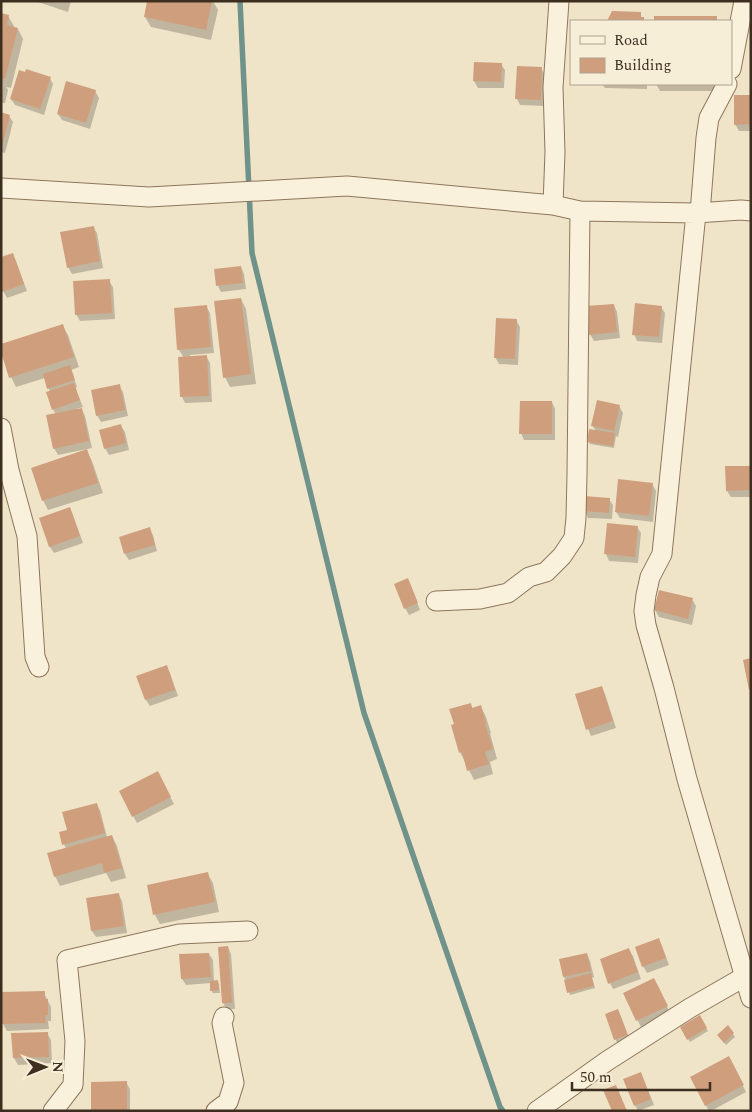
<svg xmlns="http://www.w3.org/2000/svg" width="752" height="1112" font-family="Spectral,serif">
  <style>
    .shadow { fill: #0003 }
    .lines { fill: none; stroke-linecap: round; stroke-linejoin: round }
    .stream { stroke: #6f938a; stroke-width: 5.5 }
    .building { fill: #cf9f7d }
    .minor-casing { stroke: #8d765c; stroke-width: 21 }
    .minor { stroke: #faf1dc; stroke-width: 19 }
  </style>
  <rect width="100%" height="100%" fill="#f0e4c8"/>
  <path class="shadow" d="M35 1H71L68 12Z
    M149 1H213L218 10 211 40 151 27 145 17Z
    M1 15 8 16 14 26V28L18 29 23 39 11 88 6 87 8 90 5 103H1Z
    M656 17H716L718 21H656Z
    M501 64 505 70 504 88H478L474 81Z
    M541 68 545 75 544 106 520 105 517 99Z
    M50 78 53 84 44 115 15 105 11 99Z
    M602 84H647V89L605 88Z
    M656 84H722L723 91H660Z
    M95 91 99 98 90 129 62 120 58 114Z
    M751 96V131H739L735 124Z
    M1 114 9 116 13 122 5 153 1 152Z
    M93 227 97 233 103 268 72 274 68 267Z
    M12 255 16 261 27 291 7 298 1 287V259Z
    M241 267 244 274 246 289 221 292 218 286Z
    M109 281 113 287 115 319 80 321 76 314Z
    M241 299 246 309 256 384 230 387 225 377Z
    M614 305 617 312 620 338 594 341 590 334Z
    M206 306 210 313 214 353 190 355V358L206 356 210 363 212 402 185 403 182 397 179 358H184L179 350Z
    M661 307 665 313 662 343 637 341 634 334Z
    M516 320 520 327 518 365 499 364 495 357Z
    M62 325 68 335 79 367 71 370 77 387 75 388 83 407 76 409 82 410 85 416 92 448 58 455 54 448 56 415 53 409 50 392 45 378 16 387 11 377Z
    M119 386 123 392 128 416 101 422 97 415Z
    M552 402 555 409V440H524L521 433Z
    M619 406 623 413 618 437 616 436 614 448 590 444 588 441 596 431 592 425Z
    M121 426 125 432 129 450 109 455 105 448Z
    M87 451 92 461 103 493 48 510 43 500Z
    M751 467V497H731L727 491Z
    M652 484 656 491 653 522 620 518 616 512Z
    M609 499 613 505 612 519 588 518 585 511Z
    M70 508 73 515 83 543 54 553 50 547 41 519Z
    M608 524 637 527 641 533 638 563 609 561 606 554Z
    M149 529 153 535 157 551 129 560 125 554Z
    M411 586 420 610 409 615 405 608Z
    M692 599 696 606 692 625 659 617 655 610Z
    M167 667 170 673 178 696 150 706 146 700Z
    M601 687 605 694 616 728 591 736 588 729Z
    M470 704 473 709 481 707 486 717 491 733H490L497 759 490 762 493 774 474 780 460 752 456 725Z
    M161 779 174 804 137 823 120 792Z
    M96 804 100 810 107 837 112 836 117 846 126 878 111 882 106 873 60 886 55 876 66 849 64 844 68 831Z
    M207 873 213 883 219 912 160 924 155 915Z
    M119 895 122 901 127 933 96 937 92 931 88 899Z
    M658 939 662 946 669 965 647 973 643 966Z
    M228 947 231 954 235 1009H227L223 1003Z
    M629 950 633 956 641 979 613 989 610 983Z
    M209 954 213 960 214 982H218L219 984 220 993H213L211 990V983L186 985 182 979Z
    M587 954 590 961 594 977 592 978 595 988 570 995 566 981 564 977Z
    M658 986 670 1013 641 1027 624 994Z
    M44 993 51 1007V1021H48L49 1029 7 1031 3 1024V994Z
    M618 1011 621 1017 630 1042 619 1046 615 1039Z
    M699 1017 708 1031 690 1042 681 1027Z
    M728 1027 735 1037 726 1045 720 1038Z
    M47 1033 51 1040 52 1063 18 1065 14 1058 13 1034Z
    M732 1064 746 1092 711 1111H709L691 1078Z
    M644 1080 654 1105 638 1111 635 1105Z
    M126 1082 130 1089V1111H92Z"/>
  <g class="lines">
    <path class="stream" d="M240 1 252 253 364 713 500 1107 503 1111"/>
  </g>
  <path class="building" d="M147 1H212L206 30 144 17Z
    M612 11 641 12V17H644V21H607Z
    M1 13 9 15 7 25 18 28 5 79 1 78Z
    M654 16H717V21H654Z
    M474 62 502 63 501 82 473 81Z
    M517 66 542 67 541 100 515 99Z
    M26 69 51 77 40 109 10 99 19 70 25 72Z
    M66 81 96 90 86 123 57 114Z
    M734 95H751V124L734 125Z
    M1 112 10 115 2 147H1Z
    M94 226 100 261 67 268 60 232Z
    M13 253 24 284 2 292 1 257Z
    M241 266 243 283 216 286 214 269Z
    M110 279 112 313 75 315 73 281Z
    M241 298 251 374 223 378 214 301Z
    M635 303 662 306 659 337 632 335Z
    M614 304 617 332 589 335 586 306Z
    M207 305 211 347 177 350 174 308Z
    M496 318 517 319 515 359 494 358Z
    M63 324 74 357 9 378 1 352V344Z
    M207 355 209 396 180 397 178 357Z
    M70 365 75 380 47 389 43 374Z
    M74 383 80 400 52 410 46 392Z
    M120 384 125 410 96 416 91 390Z
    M597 400 620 405 614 431 591 426Z
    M520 401H552V434H519Z
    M82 408 89 441 53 449 46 415Z
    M121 424 126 443 104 449 99 430Z
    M589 429 615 433 613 446 587 442Z
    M87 449 98 483 42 501 31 468Z
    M725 466H751V490L726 491Z
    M618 479 653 483 649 516 615 512Z
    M584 496 610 498 609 513 583 511Z
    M70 507 80 536 49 547 39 518Z
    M607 523 638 526 635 557 604 554Z
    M150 527 155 545 124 554 119 537Z
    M408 578 418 603 404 609 394 584Z
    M659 590 693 598 688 619 654 610Z
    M751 658V689L749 690 743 660Z
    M167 665 175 690 145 700 136 676Z
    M602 686 613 721 586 730 575 694Z
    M471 703 472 708 481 705 486 723H485L493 749 485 752 489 764 467 771 462 752 459 753 451 725 454 724 449 709Z
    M158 771 171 797 132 817 119 791Z
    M97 803 105 833 62 845 59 832 67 830 62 812Z
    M112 835 122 868 104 873 102 863 54 877 47 853Z
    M208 872 215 902 153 915 147 885Z
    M119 893 124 926 91 931 86 898Z
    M659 938 666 958 642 967 635 947Z
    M228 946 232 1003H222L218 947Z
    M629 948 638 972 608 984 600 959Z
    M209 953 211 977 181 979 179 954Z
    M587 953 591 971 563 977 559 959Z
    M591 973 594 986 567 993 564 980Z
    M654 978 668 1006 636 1021 623 993Z
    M218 980 219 990 210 991V981Z
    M45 991V999H48V1015H45L46 1023 2 1024 1 992Z
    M618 1009 628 1035 614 1040 605 1014Z
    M700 1015 707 1028 687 1040 680 1027Z
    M728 1025 734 1033 724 1043 717 1035Z
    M48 1032 49 1057 13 1058 11 1033Z
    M729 1056 744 1085 705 1106 690 1077Z
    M641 1072 651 1099 634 1106 623 1079Z
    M127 1081V1111H91V1082Z
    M616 1085 627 1111H612L603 1090Z"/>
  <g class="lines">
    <defs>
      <path id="minor" d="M731 69 744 1
        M1 188 149 197 347 186 553 205 580 211 696 213 741 210 751 211
        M553 205 555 152 553 87 559 1
        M696 213 662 554 650 577 646 595 644 611 646 625 664 688 687 779 751 998
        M700 213 706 138 709 118 727 84
        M1 428 9 470 27 536 35 657 39 667
        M436 601 480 599 508 593 529 577 546 572 562 556 574 538 576 518 577 475 580 211
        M53 1111 73 1085 75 1041 67 960 179 934 248 931
        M216 1111 228 1102 234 1083 222 1023 224 1017
        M537 1111 607 1061 690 1008 744 977 751 979"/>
    </defs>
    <use href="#minor" class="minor-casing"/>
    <use href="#minor" class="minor"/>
  </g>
  <rect width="752" height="1112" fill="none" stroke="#3d2e20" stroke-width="5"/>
  <rect x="570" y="20" width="162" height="65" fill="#f7eed8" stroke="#ada18e"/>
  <rect x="580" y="36" width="25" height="8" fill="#faf1dc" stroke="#ada18e"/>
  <text x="614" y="45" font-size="15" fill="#3d2e20">Road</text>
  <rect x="580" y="58" width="25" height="15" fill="#cf9f7d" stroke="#ada18e"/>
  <text x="614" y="70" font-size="15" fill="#3d2e20">Building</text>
  <g transform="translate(45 1067) rotate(89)" stroke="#f7eed8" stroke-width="4" paint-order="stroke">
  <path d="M0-4L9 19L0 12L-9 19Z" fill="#3d2e20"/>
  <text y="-8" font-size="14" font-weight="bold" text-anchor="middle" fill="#3d2e20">N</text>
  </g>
  <path d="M572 1082v8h138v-8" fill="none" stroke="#3d2e20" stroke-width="2.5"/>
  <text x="580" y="1082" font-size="15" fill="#3d2e20" stroke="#f7eed8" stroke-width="4" paint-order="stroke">50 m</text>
</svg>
